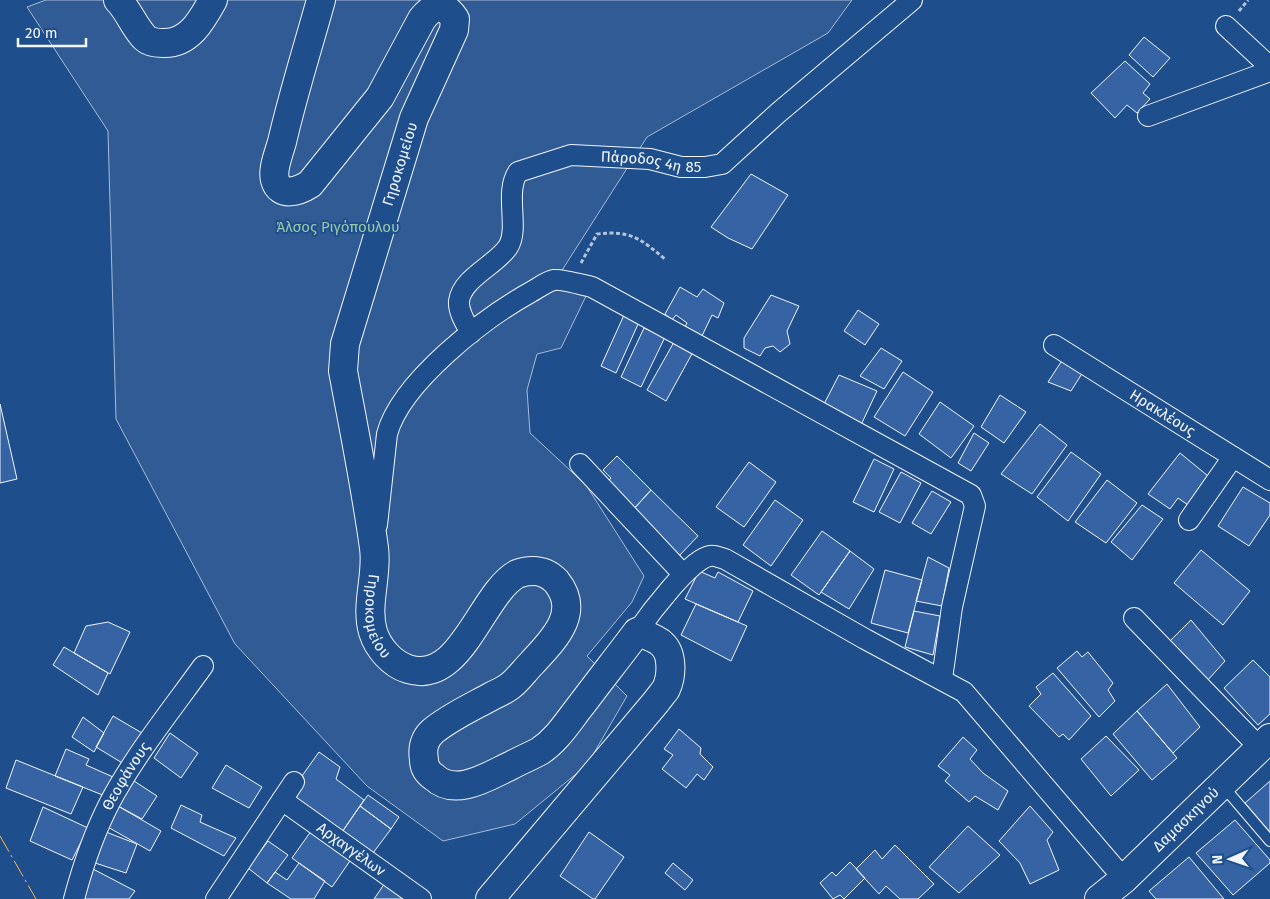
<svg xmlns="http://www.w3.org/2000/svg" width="1270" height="899" font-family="'Fira Sans',sans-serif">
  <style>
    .built { fill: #305b95; stroke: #a8bbd7 }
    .building { fill: #3563a3; stroke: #f2f6ff }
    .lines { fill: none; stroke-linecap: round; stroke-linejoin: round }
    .lane-casing { stroke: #f2f6ff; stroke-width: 12 }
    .street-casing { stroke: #f2f6ff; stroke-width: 22 }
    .secondary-casing { stroke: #f2f6ff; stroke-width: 30 }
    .path { stroke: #b3c4dc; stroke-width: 3; stroke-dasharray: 4 2.5; stroke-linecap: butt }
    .lane { stroke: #1f4e8c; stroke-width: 10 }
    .street { stroke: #1f4e8c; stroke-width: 20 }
    .secondary { stroke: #1f4e8c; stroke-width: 28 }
    .power { stroke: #ffb74d; stroke-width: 1; stroke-dasharray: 18 4 2.5 4; stroke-linecap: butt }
    .labels { text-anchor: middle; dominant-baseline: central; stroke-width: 4; stroke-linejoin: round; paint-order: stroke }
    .street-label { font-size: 15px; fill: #f2f6ff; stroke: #1f4e8c }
    .park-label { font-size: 15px; fill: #97c8a6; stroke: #1f4e8c }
  </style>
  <rect width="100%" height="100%" fill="#1f4e8c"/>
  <path class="built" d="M46 0H852L828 33 647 137 559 275 586 296 561 348 537 354 527 390 530 433 586 485 644 576 632 602 587 656 627 696 587 765 515 824 443 841 367 786 235 644 116 419 108 131 27 7Z"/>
  <path class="building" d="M1144 37 1170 58 1153 77 1129 55Z
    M1125 61 1150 84 1143 93 1150 99 1137 113 1127 105 1115 118 1091 93Z
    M751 174 788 195 752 249 728 238 711 227Z
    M680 287 697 297 703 289 724 303 718 318 712 315 701 338 684 329 687 323 676 315 672 320 665 314Z
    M771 295 799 306 787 331 790 344 780 352 773 346 765 348 760 356 744 348V338Z
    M858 310 879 324 865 345 844 331Z
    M624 315 639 322 616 373 601 366Z
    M644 328 665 337 641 387 621 377Z
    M674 342 693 352 666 401 647 390Z
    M881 348 902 361 884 389 860 376Z
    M1063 359 1083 372 1071 391 1048 382Z
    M903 372 933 392 905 436 874 417Z
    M839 375 877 391 860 427 823 406Z
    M1000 395 1026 412 1004 443 981 427Z
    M940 402 974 426 951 458 919 434Z
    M0 404 17 479 0 483Z
    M1040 424 1067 445 1032 494 1001 474Z
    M974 433 989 443 971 471 958 463Z
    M1071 452 1101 474 1068 521 1037 497Z
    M1180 453 1208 476 1188 505 1178 498 1170 509 1148 494Z
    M617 456 651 490 631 512 604 486 611 478 603 470Z
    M874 459 894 469 874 512 853 502Z
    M749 462 776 482 744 527 716 507Z
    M901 472 921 483 900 523 879 512Z
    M1107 480 1137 503 1106 543 1075 522Z
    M1243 487 1270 503V515L1249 546 1218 526Z
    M651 490 698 536 678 557 631 512Z
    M932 491 951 502 931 534 912 523Z
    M775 500 803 520 771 566 743 545Z
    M1142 505 1163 519 1132 560 1111 542Z
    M822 531 850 551 819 595 791 575Z
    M1201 550 1250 591 1223 625 1174 583Z
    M850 551 874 569 849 609 821 592Z
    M928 557 949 568 942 606 916 601Z
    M885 570 922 580 908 633 871 623Z
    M699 571 715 578 718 572 753 591 738 622 685 599Z
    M696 604 747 626 731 661 681 635Z
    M914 611 940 616 933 655 905 647Z
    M1191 620 1225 661 1207 681 1167 644Z
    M108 622 130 632 110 674 74 653 86 626Z
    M64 647 108 673 98 695 53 665Z
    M1077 651 1082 657 1088 652 1113 683 1108 690 1115 701 1099 717 1057 668Z
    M1253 660 1270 677V714L1258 725 1224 688Z
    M1053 673 1091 716 1069 740 1063 734 1059 737 1029 706 1041 694 1036 687Z
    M1167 684 1200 727 1173 753 1137 711Z
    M1137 711 1177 758 1152 780 1113 734Z
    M113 716 142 733 124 764 96 747Z
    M83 717 104 733 94 752 72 737Z
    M679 729 701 748 700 754 713 767 704 780 697 774 686 788 662 769 673 755 664 749Z
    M170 733 198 753 181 778 154 758Z
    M1106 736 1139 770 1111 796 1081 759Z
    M963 737 977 750 970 759 983 773 1008 791 998 810 975 796 969 802 945 781 950 775 938 766Z
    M66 749 89 759 86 765 113 777 105 796 55 776Z
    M319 752 340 767 336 779 364 800 340 835 287 797Z
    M16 760 83 787 71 814 6 788Z
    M226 765 262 787 249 808 212 788Z
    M134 781 157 796 142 819 118 806Z
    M1270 781V832L1245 803Z
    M368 795 399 817 391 829 360 806Z
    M181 805 202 815 200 822 236 838 224 856 171 828Z
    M118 806 161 831 150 851 106 826Z
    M360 806 391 829 370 857 340 835Z
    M1030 806 1053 832 1047 840 1059 870 1030 884 1020 863 999 841Z
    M43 807 88 828 72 860 30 841Z
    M1235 820 1270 860V863L1233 895 1196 853Z
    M968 826 1000 855 959 893 929 867Z
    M314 827 354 855 332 887 292 858Z
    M106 832 137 844 126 873 95 863Z
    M589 832 624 857 595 899H593L560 876Z
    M268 841 288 855 267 883 248 868Z
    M895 845 934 884 918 899H900L886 886 879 894 856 869 875 850 882 859Z
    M1189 857 1224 899H1156L1149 891Z
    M850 862 865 878 844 899 840 895 833 899 820 883 832 872 836 876Z
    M299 863 325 881 314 899H291L267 883 275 872 287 880Z
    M673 863 693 880 685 890 665 873Z
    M93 869 135 891 129 899H82Z
    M385 883 408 899H374Z"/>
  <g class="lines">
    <defs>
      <path id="lane" d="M1223 786 1270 841"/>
      <g id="street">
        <path d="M1226 26 1270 67"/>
        <path d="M1148 116 1270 71"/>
        <path id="s1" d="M471 333C466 324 458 312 459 301 462 278 496 265 508 247 520 228 504 193 518 172L571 155 650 159 681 167H705L722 164 778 113 912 0"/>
        <path id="s2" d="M1054 345 1270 480"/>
        <path d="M580 464 683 574"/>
        <path d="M1189 520 1233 457"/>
        <path d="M377 525 387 434C401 382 484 318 531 292 537 289 547 281 554 280 562 279 583 285 592 287L971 495 975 506 952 607 942 679"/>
        <path d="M1134 618 1260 748"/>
        <path d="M637 632C648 616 691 558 710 556 715 555 720 558 725 559L865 639 964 692 1124 879"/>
        <path id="s3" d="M282 800 421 899"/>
        <path id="s4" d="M74 899C83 865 94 833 110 802 135 755 172 709 203 666"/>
        <path d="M216 899 294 782"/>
      </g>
      <g id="secondary">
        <path d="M118 0C129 11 134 27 145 38 149 42 157 43 163 43 189 44 202 20 213 0"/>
        <path id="s5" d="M321 0C308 47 293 94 282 142 279 153 272 169 275 180 280 198 299 191 310 184L380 97 422 19C433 5 444 2 455 19L454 30 414 118 345 344 343 371C354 430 366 489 374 548 378 575 365 605 373 632 378 648 392 664 408 669 461 686 481 594 517 574 522 572 528 571 533 571 542 571 550 575 556 581 582 613 553 640 532 663 525 670 518 680 510 686 505 690 498 693 492 696 472 707 450 717 433 731 424 739 422 748 424 760 424 767 428 773 434 777 456 798 490 775 512 765 521 760 531 756 540 751 558 739 569 720 582 704 600 680 619 656 637 632 645 635 656 638 662 644 673 654 672 676 666 689 663 693 659 698 656 702L490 899"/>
        <path id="s6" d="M1099 899 1124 879 1270 738"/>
      </g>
    </defs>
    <use href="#lane" class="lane-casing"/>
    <use href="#street" class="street-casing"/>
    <use href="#secondary" class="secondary-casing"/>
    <path class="path" d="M1239 11 1248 0
      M581 263 597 234C631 230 641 239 666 260"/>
    <use href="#lane" class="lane"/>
    <use href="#street" class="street"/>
    <use href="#secondary" class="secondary"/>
    <path class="power" d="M0 836 36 899"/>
  </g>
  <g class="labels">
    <g class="street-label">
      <text stroke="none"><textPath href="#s1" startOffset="322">Πάροδος 4η 85</textPath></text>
      <text transform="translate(400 164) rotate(-73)">Γηροκομείου</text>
      <text stroke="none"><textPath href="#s2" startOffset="128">Ηρακλέους</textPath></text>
      <text stroke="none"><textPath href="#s5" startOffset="1091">Γηροκομείου</textPath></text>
      <text stroke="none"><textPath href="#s4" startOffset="134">Θεοφάνους</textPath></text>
      <text stroke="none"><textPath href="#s6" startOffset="118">Δαμασκηνού</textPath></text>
      <text stroke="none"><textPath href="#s3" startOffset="85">Αρχαγγέλων</textPath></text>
    </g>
    <g class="park-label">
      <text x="338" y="227">Άλσος Ριγόπουλου</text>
    </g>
  </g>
  <g transform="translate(1230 859) rotate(268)" stroke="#1f4e8c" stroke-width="4" paint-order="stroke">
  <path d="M0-4L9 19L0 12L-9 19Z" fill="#f2f6ff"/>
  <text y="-8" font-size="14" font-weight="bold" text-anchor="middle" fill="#f2f6ff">N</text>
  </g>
  <path d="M18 38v8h68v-8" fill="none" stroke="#f2f6ff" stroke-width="2.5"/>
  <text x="25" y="38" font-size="15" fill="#f2f6ff" stroke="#1f4e8c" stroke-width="4" paint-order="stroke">20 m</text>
</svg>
